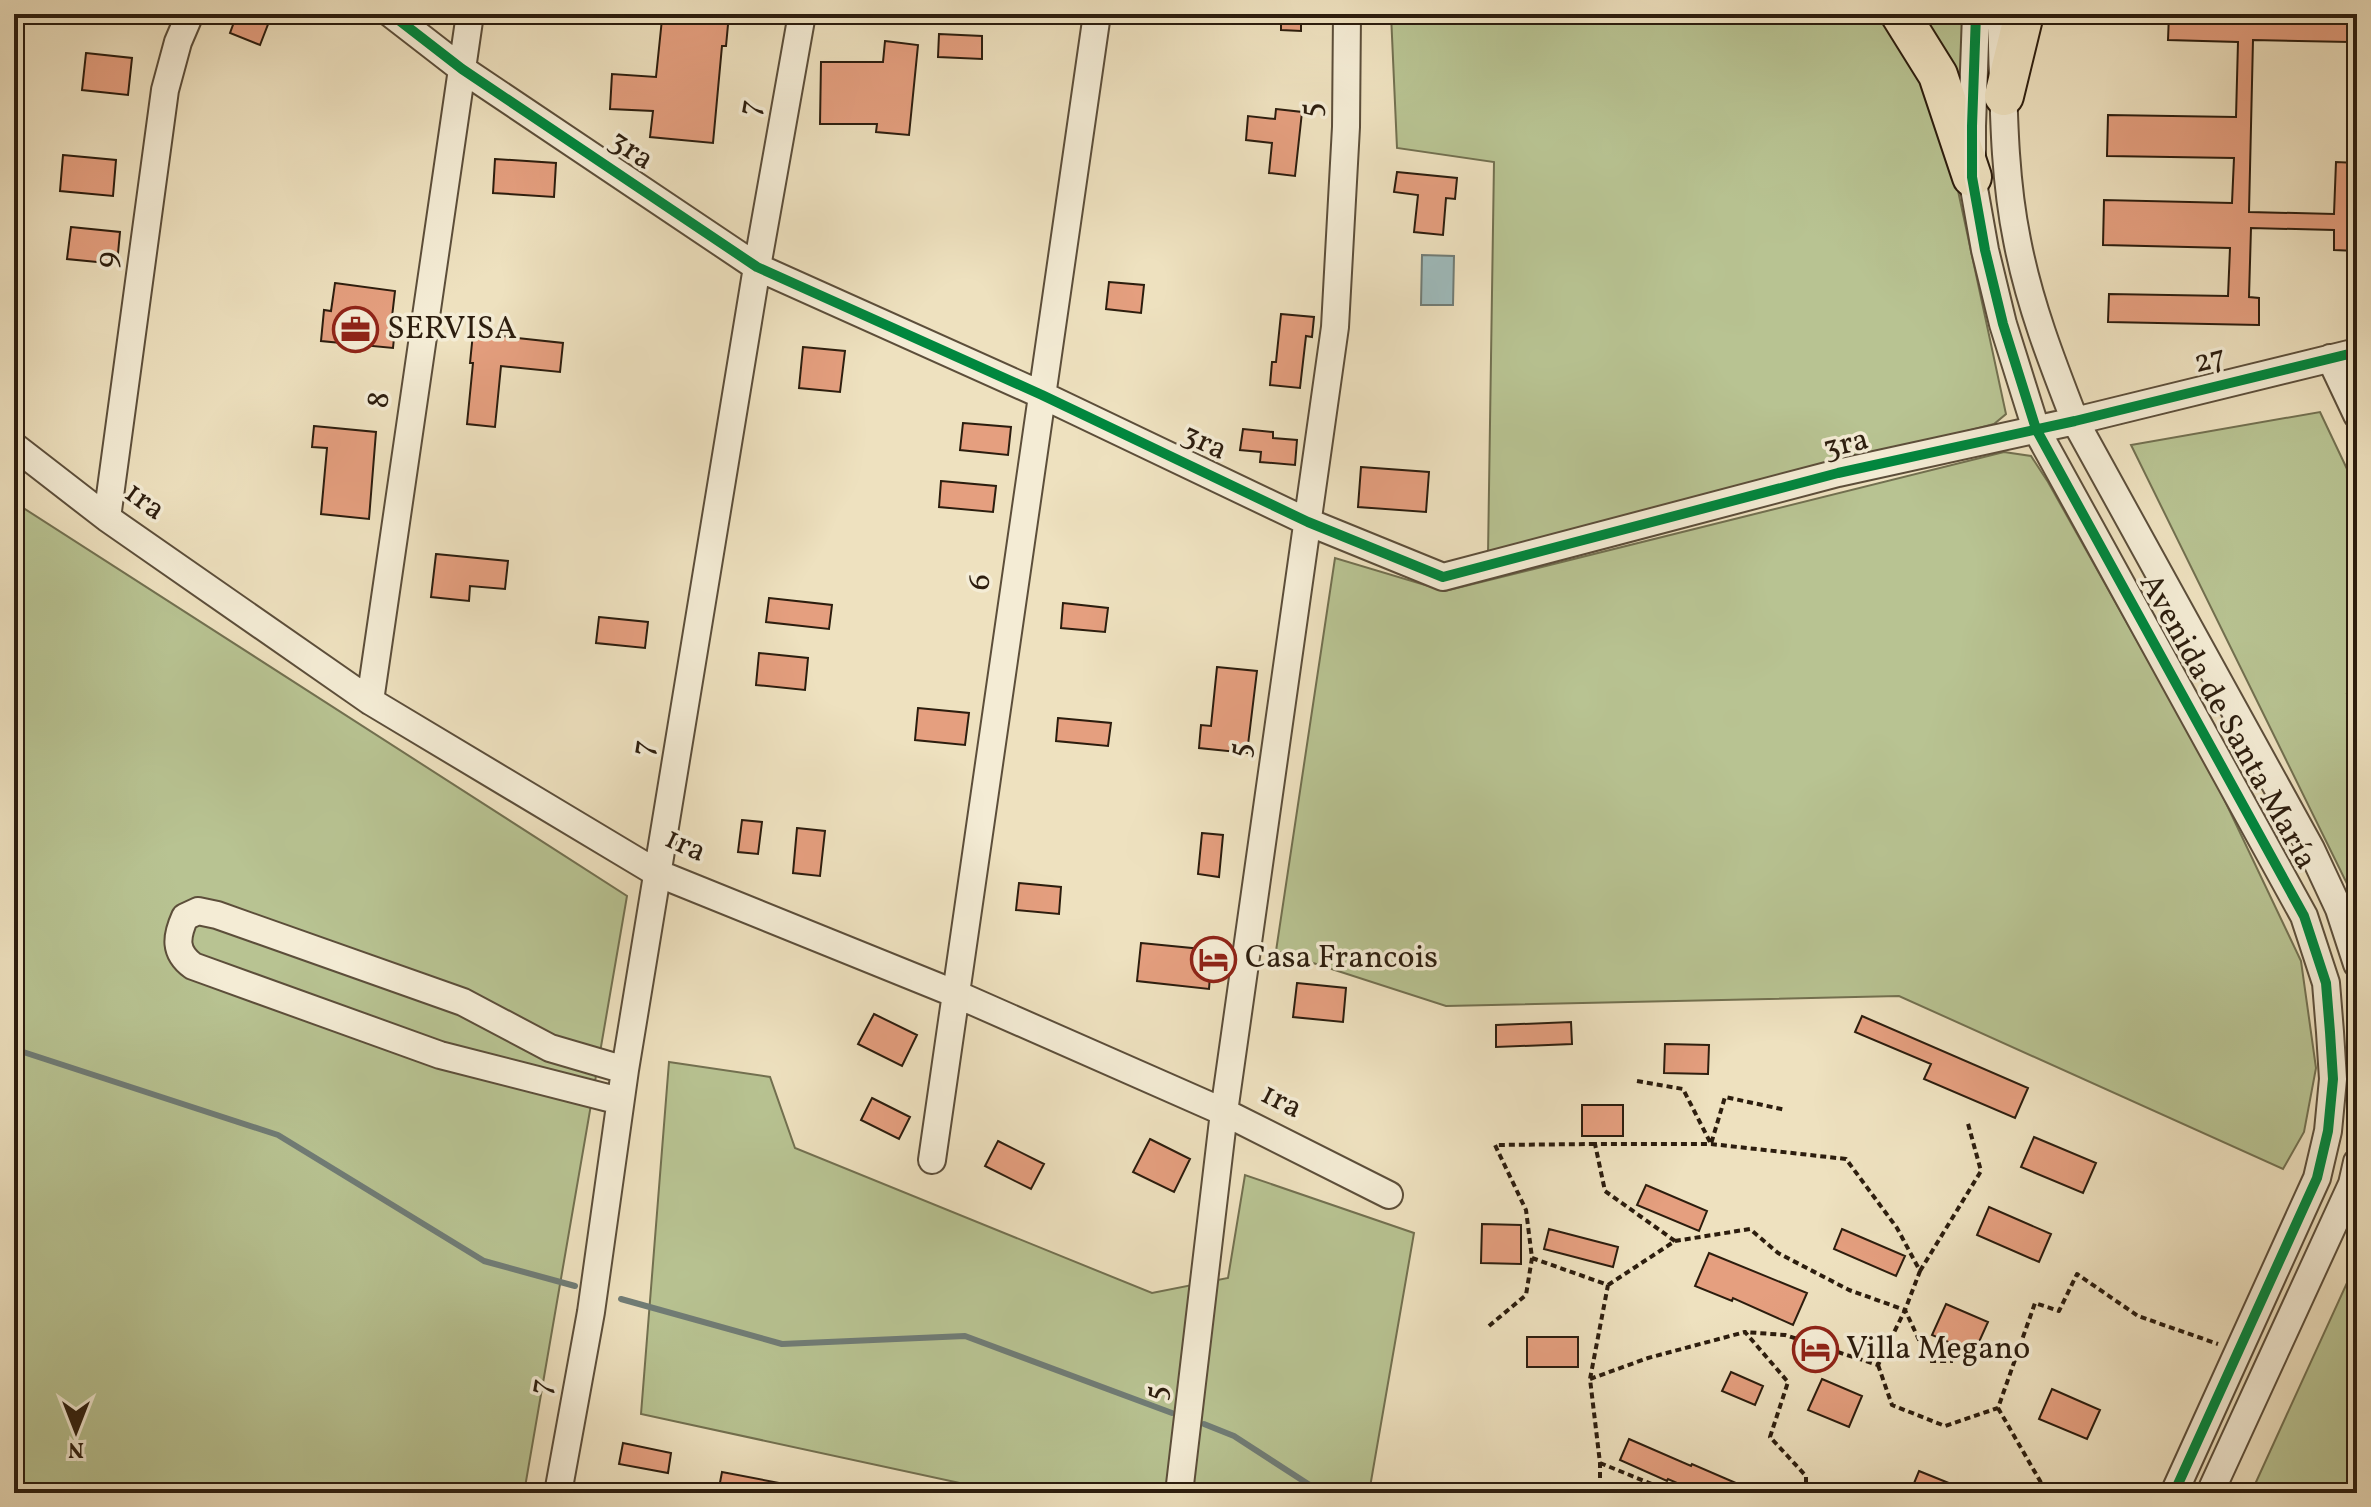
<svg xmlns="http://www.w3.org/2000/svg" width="2371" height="1507" font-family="Vollkorn,serif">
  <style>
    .green { fill: #b8c392; stroke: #727050; stroke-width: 2 }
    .water { fill: #9ebbbc; stroke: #707c76; stroke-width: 2 }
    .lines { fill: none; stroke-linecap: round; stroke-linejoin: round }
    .stream { stroke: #707c76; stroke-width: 6 }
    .building { fill: #e59f7f; stroke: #2c1d0e; stroke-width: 2 }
    .minor-casing { stroke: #5c4e3a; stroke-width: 30 }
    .highway-casing { stroke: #2c1d0e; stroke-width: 42 }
    .path { stroke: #2c1d0e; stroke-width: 4; stroke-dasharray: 6 4; stroke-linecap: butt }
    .minor { stroke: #f4ecd5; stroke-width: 26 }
    .highway { stroke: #eee1bf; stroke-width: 38 }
    .cycleway-casing { stroke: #f4ecd5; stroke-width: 15 }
    .cycleway { stroke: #00873e; stroke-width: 10 }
    .labels { text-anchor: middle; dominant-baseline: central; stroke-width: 7; stroke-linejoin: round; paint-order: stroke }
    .street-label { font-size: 32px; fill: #2c1d0e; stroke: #f4ecd5 }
    .poi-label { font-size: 32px; fill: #2c1d0e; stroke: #f4ecd5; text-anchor: start }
  </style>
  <rect width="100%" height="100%" fill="#eee1bf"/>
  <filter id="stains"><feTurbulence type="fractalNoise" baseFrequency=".0025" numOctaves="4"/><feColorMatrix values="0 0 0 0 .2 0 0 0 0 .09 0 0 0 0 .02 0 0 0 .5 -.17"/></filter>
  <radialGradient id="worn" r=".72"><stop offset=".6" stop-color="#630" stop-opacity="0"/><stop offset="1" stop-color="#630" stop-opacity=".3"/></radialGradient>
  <path class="green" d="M1391 14H1882L1914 52 1951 158 2006 414 1994 424 1488 555 1494 162 1397 148Z
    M1914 14H1969L1968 124Z
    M2320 412 2357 490V689L2347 694 2357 714V904L2131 445Z
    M2004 452 2031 456 2048 482 2215 780 2301 961 2316 1068 2304 1132 2283 1169 1899 996 1446 1006 1276 951 1335 558 1445 591Z
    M14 502 627 896 524 1493H14Z
    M669 1062 770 1077 795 1148 1152 1293 1228 1278 1245 1175 1414 1233 1369 1493H1006L641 1414Z
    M2357 1261V1493H2251Z"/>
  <path class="water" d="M1422 255 1454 256 1453 305H1421Z"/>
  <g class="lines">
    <path class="stream" d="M14 1049 278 1135 484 1261 575 1286
      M621 1299 782 1344 965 1336 1172 1413
      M1204 1424 1234 1436 1322 1493"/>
  </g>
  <path class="building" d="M237 14H272L260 45 230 33Z
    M708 14H729L726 46H722L713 143 650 137 653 111 610 109 612 74 656 77 662 19 707 23Z
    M1281 14H1301V31L1281 30Z
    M2169 14H2349V42L2253 40 2249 212 2334 214 2336 162 2357 163V251L2334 250V230L2251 228 2249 297 2259 298V325L2108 322 2109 294 2228 296 2230 248 2103 245 2104 200 2232 203 2234 158 2107 156 2108 115 2236 117 2238 42 2168 40Z
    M939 34 982 36V59L938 57Z
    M885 41 918 45 909 135 876 132 877 124H820L821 62H883Z
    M86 53 132 58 128 95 82 90Z
    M1276 109 1302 112 1295 176 1269 173 1272 143 1246 140 1248 116 1275 119Z
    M63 155 116 160 113 196 60 191Z
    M495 159 556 163 554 197 493 193Z
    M1397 172 1457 178 1455 199 1446 198 1443 235 1414 232 1418 195 1394 192Z
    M71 227 120 232 117 264 67 259Z
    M1109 282 1144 285 1141 313 1106 309Z
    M335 283 395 291 392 317 396 318 393 348 321 341 324 310 331 311Z
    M1281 314 1314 317 1312 337 1306 336 1300 388 1270 385 1272 362H1276Z
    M473 333 563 343 560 372 501 366 495 427 467 424 473 363H470Z
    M803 347 845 351 840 392 799 388Z
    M963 423 1011 427 1008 455 960 450Z
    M314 426 376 432 369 519 321 514 327 448 312 447Z
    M1243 429 1273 432V438L1297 440 1295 465 1260 462 1261 452 1240 450Z
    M1361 467 1429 472 1426 512 1358 507Z
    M941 481 996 486 993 512 939 507Z
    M436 554 508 561 505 589 470 586 469 601 431 597Z
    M769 598 832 605 829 629 766 622Z
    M1063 603 1108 608 1105 632 1061 628Z
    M599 617 648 622 645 648 596 643Z
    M759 653 808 658 805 690 756 685Z
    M1217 667 1257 671 1247 753 1199 748 1201 725 1211 726Z
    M918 708 969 713 965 745 915 740Z
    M1058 718 1111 723 1108 746 1056 741Z
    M742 820 762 822 758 854 738 852Z
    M797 828 825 831 820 876 793 873Z
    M1202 833 1223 835 1219 877 1198 874Z
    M1019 883 1061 887 1059 914 1016 910Z
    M1141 943 1212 950 1209 989 1137 981Z
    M1297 983 1346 988 1343 1022 1293 1017Z
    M874 1014 917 1035 902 1066 858 1044Z
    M1862 1016 2028 1088 2015 1118 1924 1079 1931 1064 1855 1032Z
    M1571 1022 1572 1044 1496 1047V1025Z
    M1665 1044 1709 1045 1708 1074 1664 1073Z
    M872 1098 910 1117 899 1139 861 1120Z
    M1582 1105H1623V1136H1582Z
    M2034 1137 2096 1163 2083 1193 2021 1167Z
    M1150 1139 1190 1159 1174 1192 1133 1172Z
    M998 1141 1044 1164 1031 1189 985 1166Z
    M1646 1185 1707 1211 1699 1231 1637 1205Z
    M1989 1207 2051 1234 2039 1262 1977 1235Z
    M1482 1224 1521 1225V1264L1481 1263Z
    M1549 1229 1618 1247 1613 1267 1544 1249Z
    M1842 1229 1905 1256 1896 1276 1834 1249Z
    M1709 1253 1807 1293 1793 1325 1733 1298 1732 1301 1695 1286Z
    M1946 1304 1988 1322 1974 1353 1932 1335Z
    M1527 1337H1578V1367H1527Z
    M1731 1372 1763 1386 1755 1405 1722 1391Z
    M1822 1379 1862 1396 1849 1427 1808 1410Z
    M2052 1389 2100 1410 2087 1439 2039 1419Z
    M1629 1439 1691 1466 1692 1464 1759 1493H1700L1668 1479 1667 1481 1620 1460Z
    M623 1443 671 1453 668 1473 619 1464Z
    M1919 1471 1971 1492V1493H1910Z
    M722 1472 790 1485 789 1493H718Z"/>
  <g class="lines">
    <defs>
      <path id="minor" d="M391 14 462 69 757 267 1042 395 1308 522 1443 577 1838 473 2075 421 2357 352
        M1976 14 1972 126V177L1985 250 2003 324 2036 429 2304 916 2326 983 2330 1032 2333 1079 2328 1131 2317 1178 2174 1493
        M2001 14C2004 89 2002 166 2017 240 2029 303 2052 362 2075 421L2311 849 2339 909 2357 964
        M2330 358 2357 415
        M14 446 107 518 370 701 657 873 956 994 1224 1112 1389 1195
        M107 518 165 90 178 42 190 14
        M370 701 470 14
        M620 1101 440 1055 193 966C174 952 176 937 185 917L198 911 217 915 463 1002 550 1048 625 1070
        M932 1160 1097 14
        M558 1493 591 1312 625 1070 757 267 802 14
        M1179 1493 1224 1112 1335 327 1346 127 1347 14
        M2210 1493 2352 1184 2357 1162"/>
      <path id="highway" d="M1900 14 1938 75 1972 177
        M2004 96 2024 14"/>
    </defs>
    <use href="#minor" class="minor-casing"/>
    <use href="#highway" class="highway-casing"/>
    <path class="path" d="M1637 1081 1683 1089 1711 1144 1725 1097 1786 1110
      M1675 1241 1605 1191 1595 1144H1711L1846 1159 1897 1228 1920 1271 1905 1310 1878 1365 1785 1335 1745 1332
      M1532 1258 1608 1285 1590 1379 1600 1463V1493
      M1920 1271 1981 1171 1967 1120
      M1608 1285 1675 1241 1750 1229 1778 1253 1849 1290 1905 1310 1929 1361H1953
      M1489 1326 1526 1295 1532 1258 1526 1210 1495 1145 1595 1144
      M1878 1365 1892 1405 1945 1426 1998 1408 2035 1303 2059 1311 2077 1274 2138 1316 2218 1344
      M1590 1379 1648 1358 1745 1332 1788 1382 1770 1437 1806 1476V1493
      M1998 1408 2047 1493
      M1600 1463 1674 1493"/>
    <use href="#minor" class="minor"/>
    <use href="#highway" class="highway"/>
    <defs>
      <path id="cycleway" d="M391 14 462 69 757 267 1042 395 1308 522 1443 577 1838 473 2075 421 2357 352
        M1976 14 1972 126V177L1985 250 2003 324 2036 429 2304 916 2326 983 2330 1032 2333 1079 2328 1131 2317 1178 2174 1493"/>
    </defs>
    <use href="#cycleway" class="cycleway-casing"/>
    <use href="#cycleway" class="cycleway"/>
  </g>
  <defs>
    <symbol id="office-ring" viewBox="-11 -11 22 22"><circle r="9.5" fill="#f4ecd5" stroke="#8f2418" stroke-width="1.5"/><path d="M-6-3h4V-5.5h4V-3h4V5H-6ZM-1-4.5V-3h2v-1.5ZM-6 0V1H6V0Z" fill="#8f2418"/></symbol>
    <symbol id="hotel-ring" viewBox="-11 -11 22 22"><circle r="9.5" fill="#f4ecd5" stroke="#8f2418" stroke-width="1.5"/><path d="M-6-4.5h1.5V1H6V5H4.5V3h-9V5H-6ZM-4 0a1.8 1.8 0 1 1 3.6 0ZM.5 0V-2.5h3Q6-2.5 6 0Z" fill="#8f2418"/></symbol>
  </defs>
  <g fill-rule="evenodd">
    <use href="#office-ring" x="330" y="304" width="51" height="51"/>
    <use href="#hotel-ring" x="1188" y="934" width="51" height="51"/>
    <use href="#hotel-ring" x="1790" y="1324" width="51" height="51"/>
  </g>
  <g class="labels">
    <g class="street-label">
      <text transform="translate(751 108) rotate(-80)">7</text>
      <text transform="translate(1312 110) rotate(-89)">5</text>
      <text transform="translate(631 151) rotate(34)">3ra</text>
      <text transform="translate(108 260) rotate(-82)">9</text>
      <text transform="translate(2210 361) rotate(-14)">27</text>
      <text transform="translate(380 400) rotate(-82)">8</text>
      <text transform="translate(1204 443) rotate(25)">3ra</text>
      <text transform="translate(1846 445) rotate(-13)">3ra</text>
      <text transform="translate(144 502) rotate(36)">1ra</text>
      <text transform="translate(981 582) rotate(-82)">6</text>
      <text transform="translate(2227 722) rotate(61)">Avenida de Santa María</text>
      <text transform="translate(644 748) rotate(-81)">7</text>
      <text transform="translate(1241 750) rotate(-82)">5</text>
      <text transform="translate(685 846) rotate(25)">1ra</text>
      <text transform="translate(1281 1102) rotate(27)">1ra</text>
      <text transform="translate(542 1387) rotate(-80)">7</text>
      <text transform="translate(1157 1393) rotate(-83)">5</text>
    </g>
    <g class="poi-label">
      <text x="387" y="330">SERVISA</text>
      <text x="1245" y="959">Casa Francois</text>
      <text x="1846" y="1350">Villa Megano</text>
    </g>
  </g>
  <rect width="2371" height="1507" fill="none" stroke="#eee1bf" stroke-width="48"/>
  <rect x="16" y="16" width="2339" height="1475" fill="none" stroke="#2c1d0e" stroke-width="4"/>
  <rect x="24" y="24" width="2323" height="1459" fill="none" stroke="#2c1d0e" stroke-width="2"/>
  <g transform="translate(76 1431) rotate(180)" stroke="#f4ecd5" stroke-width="6" paint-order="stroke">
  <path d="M0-6L14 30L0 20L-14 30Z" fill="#2c1d0e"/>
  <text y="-12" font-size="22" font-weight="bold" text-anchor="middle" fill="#2c1d0e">N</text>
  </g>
  <rect width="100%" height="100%" filter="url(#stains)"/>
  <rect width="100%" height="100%" fill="url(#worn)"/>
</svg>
